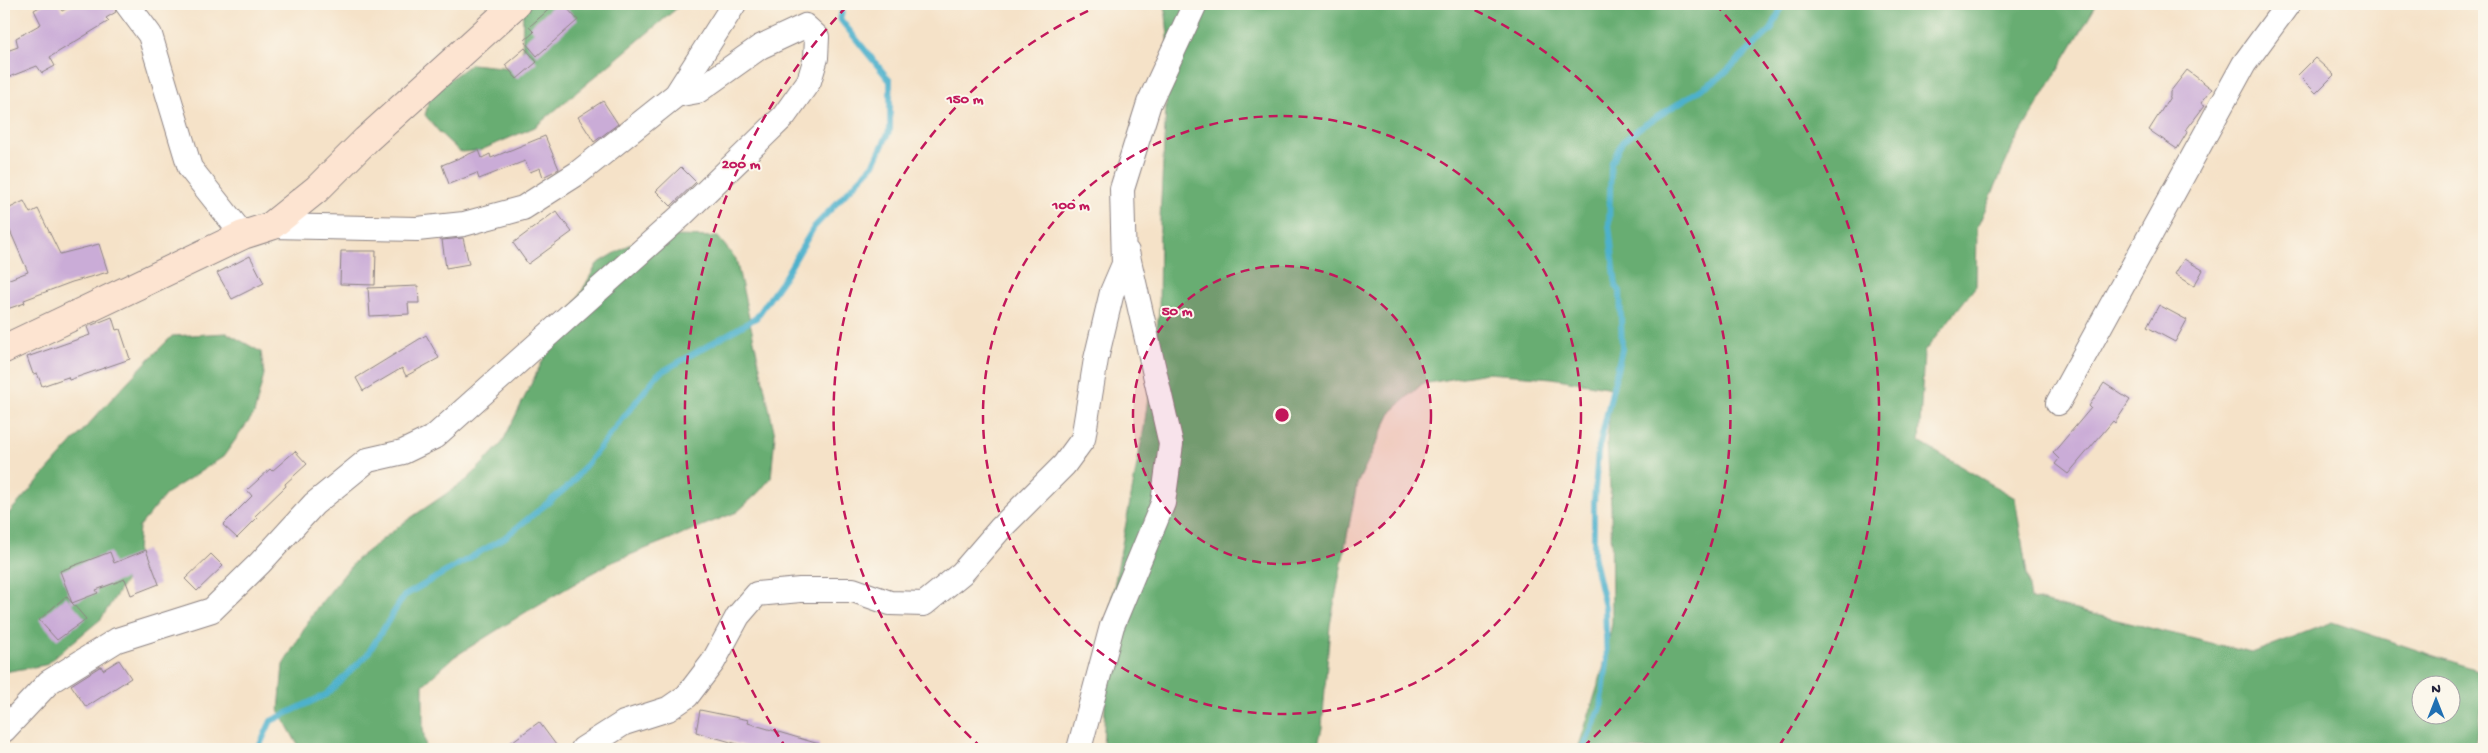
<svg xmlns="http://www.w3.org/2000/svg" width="2488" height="753" font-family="'Gochi Hand',sans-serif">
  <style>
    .forest { fill: #68ad72; stroke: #456856; fill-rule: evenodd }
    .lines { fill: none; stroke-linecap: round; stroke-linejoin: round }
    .stream { stroke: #4db1cc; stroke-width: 6 }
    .building { fill: #caacd7 }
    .street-casing { stroke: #8c8282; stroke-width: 26 }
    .secondary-casing { stroke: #8c8282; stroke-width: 30 }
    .street { stroke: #fff; stroke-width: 24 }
    .secondary { stroke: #fde4d1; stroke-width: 28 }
    .ring { fill: none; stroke: #c2185b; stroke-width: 2.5; stroke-dasharray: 9 6 }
    .centre { fill: #c2185b; stroke: #fbf7ec; stroke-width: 2.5 }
    .ring-label { font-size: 15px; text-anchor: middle; font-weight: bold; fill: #c2185b; stroke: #fbf7ec; stroke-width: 4; stroke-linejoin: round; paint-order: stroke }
  </style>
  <rect width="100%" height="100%" fill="#fbf7ec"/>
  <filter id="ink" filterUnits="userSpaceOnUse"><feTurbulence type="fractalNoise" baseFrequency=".02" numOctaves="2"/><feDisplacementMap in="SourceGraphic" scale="10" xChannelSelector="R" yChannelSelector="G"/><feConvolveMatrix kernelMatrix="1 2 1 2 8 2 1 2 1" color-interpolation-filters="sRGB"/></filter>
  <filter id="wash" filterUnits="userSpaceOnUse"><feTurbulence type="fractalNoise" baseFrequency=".0096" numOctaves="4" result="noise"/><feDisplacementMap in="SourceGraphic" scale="20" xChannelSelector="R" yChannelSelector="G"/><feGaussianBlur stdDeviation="1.12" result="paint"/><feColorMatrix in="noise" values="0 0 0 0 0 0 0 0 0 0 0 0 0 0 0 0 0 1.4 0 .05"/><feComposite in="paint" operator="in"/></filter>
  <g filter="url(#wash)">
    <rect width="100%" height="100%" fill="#f5e2c8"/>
    <path class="forest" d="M523 4H682L535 127 479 151 460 152 440 133 425 115 432 92 471 64 522 69Z
      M1165 4H2097L2014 144 1977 228 1976 286 1924 352 1919 442 2015 498 2031 599 2252 653 2332 622 2484 672V698L2474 749H1578L1603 669 1612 623 1611 505 1607 441 1612 388 1552 378 1487 373 1422 384 1392 411 1357 484 1330 625 1322 728 1317 749H1103L1109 613 1144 428 1159 312 1160 219 1169 48ZM2420 686H2450V716H2420Z
      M674 236 718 237 736 259 775 435 771 478 758 493 737 512 610 563 526 612 454 657 423 685V728L426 749H300L279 711 283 665 316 609 356 560 406 521 468 479 502 443 542 362 597 264 634 242Z
      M227 333 261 352 264 374 254 414 223 457 167 493 139 527 136 564 101 619 45 665 4 672V523L9 513C63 454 115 392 172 336Z"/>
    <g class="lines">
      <path class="stream" d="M258 749 271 721 327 694 367 655 404 596 504 538 570 485 658 374 756 318 784 278 814 227 874 164 890 129V81L840 19 844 4
        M1583 749 1601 708 1607 663 1605 607 1594 560V502L1598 452 1622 349 1620 291 1616 286 1609 224 1611 164 1622 142 1641 127 1719 78 1771 30 1783 4"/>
    </g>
    <g id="blocks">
      <path class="building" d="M45 4H58L62 11 76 4H114L116 12 106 18 109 21 50 57 55 66 42 73 37 66 4 79V52L18 47 16 38 41 24 34 10Z
        M555 4H563L578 20 537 56 524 41 534 32 529 27Z
        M525 48 537 62 517 79 505 65Z
        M2315 58 2334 75 2316 93 2298 75Z
        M2187 70 2212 89 2201 103 2205 105 2186 130 2188 131 2177 149 2149 130 2170 97V92Z
        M603 101 618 124 594 142 578 117Z
        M545 136 559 169 543 177 540 168 530 172 525 161 479 179 477 173 449 184 442 165 479 150 482 158 490 154 491 158Z
        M681 167 696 182 671 206 656 191Z
        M24 201 30 213 38 209 60 254 99 244 108 272 72 282 24 300 25 303 4 310V281L28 272 4 217V211Z
        M556 211 572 232 528 264 513 243Z
        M463 238 469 264 446 268 442 240Z
        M341 251H376L375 285 340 284Z
        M250 256 264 283 232 299 217 273Z
        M2184 259 2203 270 2194 286 2175 274Z
        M418 286 419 303H408L409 314 370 316 368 288Z
        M2159 305 2187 320 2175 342 2147 327Z
        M112 317 116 330 120 329 130 359 69 380 68 377 42 386 37 373 33 374 27 357 90 335 87 327Z
        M426 335 439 358 406 376 402 368 363 391 356 378Z
        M2104 383 2130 400 2115 423 2113 421 2068 474 2055 464 2059 459 2053 453 2091 408 2089 406Z
        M295 451 307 464 285 484 286 486 255 516 257 518 237 538 223 525 252 496 247 490 270 469 272 471Z
        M146 550 159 584 131 595 125 579 96 590 98 593 72 603 60 571 110 552 114 563Z
        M211 554 223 566 197 591 185 579Z
        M66 596 86 619 57 640 39 620Z
        M119 660 131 678 86 707 71 685 101 666 103 670Z
        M700 710 749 720 748 723 819 744V749H755L696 732Z
        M539 722 559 749H502Z"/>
    </g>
  </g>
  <g filter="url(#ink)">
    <use href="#blocks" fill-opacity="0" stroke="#8c8282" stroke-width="1"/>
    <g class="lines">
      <defs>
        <path id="street" d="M127 4 150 35 190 168 243 235
          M271 226 417 229 464 224 523 208 578 173 676 95 734 4
          M2058 403 2244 64 2288 4
          M4 730 49 682 117 640 212 610 260 563 314 504 368 460 403 452 434 437 682 215 784 116 809 81 816 58 817 37 805 26 760 47 698 91 676 95
          M583 749 624 723 668 709 687 696 713 662 738 616 757 594 800 590H853L890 603 924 604 962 573 1000 529 1064 465 1083 439 1096 359 1112 292 1124 264 1122 189 1149 103 1195 4
          M1079 749 1112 626 1163 503 1171 444 1127 252"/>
        <path id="secondary" d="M4 349 243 235 271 226 317 189 366 140 516 4"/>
      </defs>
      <use href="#street" class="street-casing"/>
      <use href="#secondary" class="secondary-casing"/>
      <use href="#street" class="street"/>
      <use href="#secondary" class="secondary"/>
    </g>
  </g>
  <circle cx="1282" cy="415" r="149" fill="#c2185b" fill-opacity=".12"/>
  <g class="ring">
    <circle cx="1282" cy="415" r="149"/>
    <circle cx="1282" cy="415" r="299"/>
    <path d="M982 748A448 448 0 0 1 1103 4M1461 4A448 448 0 0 1 1582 748"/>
    <path d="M787 749A597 597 0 0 1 849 4M1715 4A597 597 0 0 1 1777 749"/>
  </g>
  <circle cx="1282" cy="415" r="8" class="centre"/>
  <g class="ring-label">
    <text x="965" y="103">150 m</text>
    <text x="741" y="168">200 m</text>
    <text x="1071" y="209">100 m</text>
    <text x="1177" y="315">50 m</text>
  </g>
  <rect width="2488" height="753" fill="none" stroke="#fbf7ec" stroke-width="20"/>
  <g transform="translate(2436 700)"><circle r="24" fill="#fbf7ec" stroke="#a4a2a5"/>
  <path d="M0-4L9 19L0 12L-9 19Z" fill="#1f6fb2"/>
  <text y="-8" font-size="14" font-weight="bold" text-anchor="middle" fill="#22223b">N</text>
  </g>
</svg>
